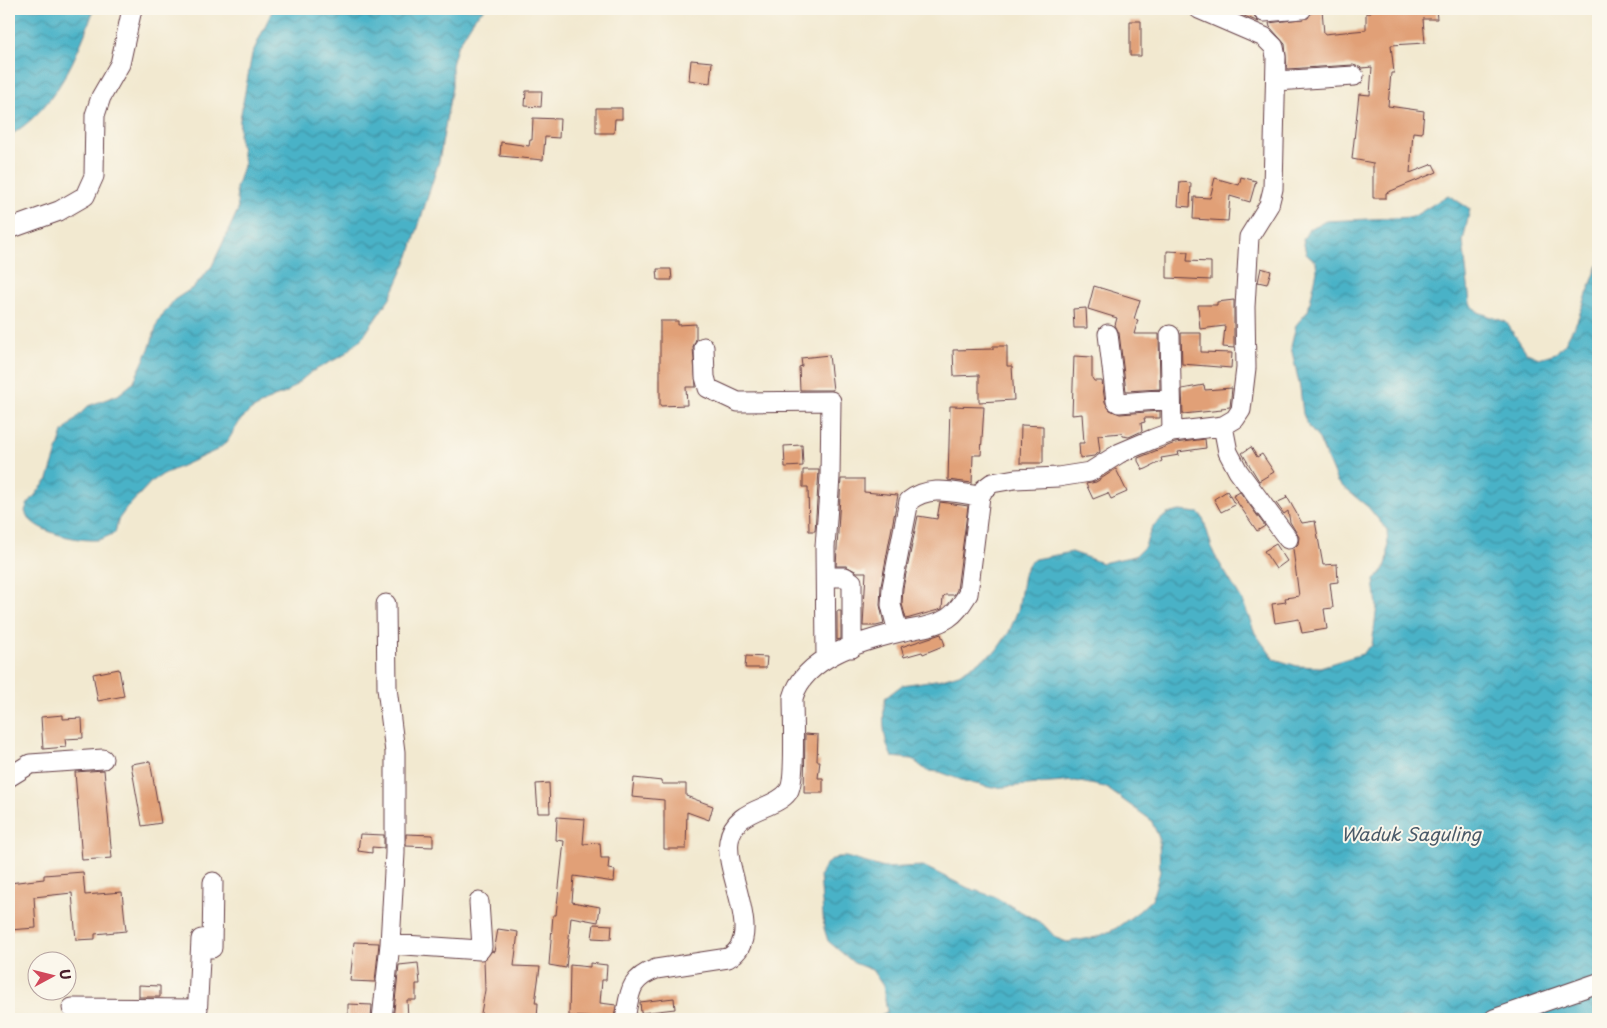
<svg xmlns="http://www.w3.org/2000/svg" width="1607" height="1028" font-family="'Playpen Sans',sans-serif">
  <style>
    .water { fill: url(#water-waves); stroke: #4a6879 }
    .building { fill: #e1a077 }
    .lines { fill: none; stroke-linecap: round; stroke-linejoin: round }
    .minor-casing { stroke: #633d44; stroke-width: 21 }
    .minor { stroke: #fff; stroke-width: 19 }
    .labels { text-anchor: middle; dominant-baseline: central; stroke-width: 4; stroke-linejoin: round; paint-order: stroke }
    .water-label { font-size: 18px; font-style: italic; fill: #4a5a69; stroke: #fbf7ec }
  </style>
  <defs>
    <pattern id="water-waves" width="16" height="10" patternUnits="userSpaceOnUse" patternTransform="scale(1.25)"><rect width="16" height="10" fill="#49b2c7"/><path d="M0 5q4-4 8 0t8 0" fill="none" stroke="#3f90a2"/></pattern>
  </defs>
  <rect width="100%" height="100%" fill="#fbf7ec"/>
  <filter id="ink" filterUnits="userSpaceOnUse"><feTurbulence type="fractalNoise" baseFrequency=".02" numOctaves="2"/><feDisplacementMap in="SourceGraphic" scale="10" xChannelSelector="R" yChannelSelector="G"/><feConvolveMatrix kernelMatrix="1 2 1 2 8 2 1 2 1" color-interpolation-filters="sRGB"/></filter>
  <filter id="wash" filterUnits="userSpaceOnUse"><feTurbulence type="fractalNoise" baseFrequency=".0096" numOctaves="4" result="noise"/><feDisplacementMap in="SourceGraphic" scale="20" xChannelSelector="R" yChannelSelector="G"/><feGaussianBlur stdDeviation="1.12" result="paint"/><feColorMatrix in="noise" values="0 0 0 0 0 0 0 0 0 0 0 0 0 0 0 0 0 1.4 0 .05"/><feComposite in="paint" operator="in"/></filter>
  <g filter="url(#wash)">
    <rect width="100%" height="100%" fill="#f2e9d0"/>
    <path class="water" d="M9 9H94C77 58 55 109 9 136Z
      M273 9H485L476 16 457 47 452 65V87L439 161 409 256 391 296 363 337 344 355 311 372 286 393 274 397 250 411 240 421 227 442 217 450 162 475 151 482 126 509 118 520 115 533C109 535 102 540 96 540 78 541 30 532 25 511L27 505 48 479 63 432 88 406 118 395 133 383 150 347 158 321 174 300 194 287 212 266 238 210 236 188 244 163 239 137 240 119 252 54Z
      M1448 195 1470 209 1463 241 1470 303 1478 312 1506 322 1527 353 1539 358 1556 353 1565 343 1577 321 1598 265V1019H872L887 1012 883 986 872 970 854 963 828 941 824 928 820 875 826 864 837 857H846L884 868 923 866 968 888 995 897 1043 924 1056 938 1067 942 1097 937 1115 929 1138 912 1152 899 1160 872 1159 838 1151 820 1105 787 1075 781 992 788 964 781 940 772 927 771 912 759 892 757C883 740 882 718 885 698L902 685 942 679 959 674 996 651 1009 632 1018 610 1024 574 1030 562 1035 559 1072 552 1102 563 1135 556 1145 546 1152 527 1167 514 1179 511 1199 513 1203 518 1214 554 1243 602 1255 633 1274 659 1297 666 1320 667 1362 654 1372 645 1377 606 1374 580C1392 565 1388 552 1387 530L1368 507 1337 482 1319 439 1308 426 1303 414 1300 388 1291 347 1296 325 1308 311 1317 271 1316 262 1306 253 1303 240 1309 229 1326 221 1413 217Z"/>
    <g id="blocks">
      <path class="building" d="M1237 9H1253L1255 18 1259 22 1237 13Z
        M1313 9H1322L1324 34 1366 30V13H1371L1370 9H1436L1437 19H1423L1425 43 1391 45 1394 73H1391L1388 106 1424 111 1422 133 1413 132 1410 173 1433 164 1437 172 1386 193V198H1373V163L1352 159 1359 94 1370 95 1372 67 1362 68 1353 65 1287 69 1285 44 1270 27 1269 23 1308 18Z
        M1130 21H1141V56H1130Z
        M691 60 712 62 710 83 689 80Z
        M526 91H542L541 107 525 106Z
        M596 108H622V119H615L614 133H596Z
        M533 118 560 119 559 138 545 137 543 160 500 156 501 142 529 146 530 140H532Z
        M1241 177 1256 181 1250 202 1230 196 1228 221 1193 219 1194 197 1210 198 1215 178 1239 185Z
        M1180 182 1191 183 1190 207 1178 206Z
        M1167 251 1188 252 1187 261 1211 262V280L1167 278Z
        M1261 268 1271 271 1267 284 1258 282Z
        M657 269H671L672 280H658Z
        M1094 286 1140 300 1134 319 1138 320 1134 334H1159L1160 389 1126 391 1119 333 1115 325 1117 318 1088 309Z
        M1234 300V348L1223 347 1225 326 1200 329 1198 305H1217V302Z
        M1086 308 1087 328H1074L1073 309Z
        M660 321H678V325L696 324V339L693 347 696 387H686L687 405 660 406Z
        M1181 333H1201V352L1232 353 1231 368 1182 364Z
        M993 346H1007V366H1012L1014 400 979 402V375L954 376 953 350 993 349Z
        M829 355 833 390H800L799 367 802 366 801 358Z
        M1074 356 1092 357V378L1094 381H1102L1105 402 1110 410 1120 414 1160 411V418H1144L1145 422 1141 423 1142 431 1129 437 1123 436 1122 433 1098 435 1100 452 1094 456 1080 458 1079 443H1084L1082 414 1072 415Z
        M1204 385 1205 390 1232 388 1230 407 1221 408 1222 410 1183 414 1182 389Z
        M950 406 984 407 981 455H973L972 483 948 480Z
        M1021 425 1043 426V463H1020Z
        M1205 439 1206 448 1178 452 1179 455 1161 458 1162 461 1146 469 1143 470 1138 461V458L1175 443Z
        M802 445 803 466 785 467 784 446Z
        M1251 447 1257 457 1262 454 1274 472 1259 481 1242 453Z
        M1116 469 1127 492 1111 499 1108 493 1093 499 1086 484 1096 482Z
        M803 470H819L815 531H809L808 487H803Z
        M841 479H864V492L898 495 881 586 880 605 884 624 876 626H863L866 572H857L846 566H836Z
        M1227 491 1235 505 1221 512 1214 499Z
        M1240 492 1265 526 1257 531 1233 496Z
        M1286 495 1302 523 1315 521 1323 565 1337 564 1338 582 1330 583 1333 608 1324 609 1327 629 1302 633 1299 619 1275 623 1272 604 1286 602 1285 598 1299 596 1293 549 1298 544 1299 537 1290 522 1288 511 1284 514 1276 503 1287 498Z
        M940 502 968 506 957 590 954 595H945L943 597 942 609 906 619 902 604 903 588 918 516 937 519Z
        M1276 544 1287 561 1276 569 1264 551Z
        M837 611H841V639L837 640Z
        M941 634 945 645 923 654 922 652 904 657 901 647Z
        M746 656 767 657 766 668H745Z
        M119 669 124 696 98 701 93 674Z
        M63 715V719L82 718 83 738 65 739 66 747 43 749 41 717Z
        M805 734 818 735 817 761H820L818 778H823V793H804Z
        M150 761 161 823 142 826 131 764Z
        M104 770 112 858 82 860 75 772Z
        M634 778 662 781V784H686V796L713 806 709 820 687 812 686 849H664V800L632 797Z
        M549 783 550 813H538L536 784Z
        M557 817 585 819 583 844 600 843 601 858H609L608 869 615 870 614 882 574 876 572 902 600 907 598 922 571 917 566 968 549 965 553 915H556L564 841 556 840Z
        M360 834 384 835V848L372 847V853L358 851Z
        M406 834 433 835V847L406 846Z
        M83 872 85 895 122 892 126 931 95 934V939L76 940 72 893 34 897 36 928 9 930V883L44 879V875Z
        M594 924 612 925 611 939 592 938Z
        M498 929 518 932 514 966 540 967 535 1003H538L537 1019H480L485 990 484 960 492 951 494 952Z
        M354 942 379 943 375 982 350 981Z
        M418 963 420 984H416V1000H407L408 1019H393L399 965Z
        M590 963 607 965 606 980H602L600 1003 616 1005 614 1019 569 1016 570 965 590 967Z
        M139 985 160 986V997H139Z
        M674 998 675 1009 641 1013 640 1002Z
        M348 1004 372 1005 371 1019H348Z"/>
    </g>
  </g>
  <g filter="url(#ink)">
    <use href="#blocks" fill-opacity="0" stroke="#633d44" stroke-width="1"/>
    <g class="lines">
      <defs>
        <path id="minor" d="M1264 12 1302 9
          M1276 81 1354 76
          M9 229 59 211 85 196 94 176 95 115 101 97 120 64 132 9
          M1108 334 1116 401 1119 403 1170 399
          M1170 335 1172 432
          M704 347 705 377 708 388 738 402 831 401 830 477 825 547 826 658
          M1223 426 1228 452 1238 471 1288 539
          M826 577H845L852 582V648
          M386 604 387 688 395 752V853L390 944
          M898 632 891 605 892 587 909 501C930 484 955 493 980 496
          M9 777 30 764 103 759
          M212 948 213 882
          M72 1008 198 1009
          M197 1019 201 939 212 937
          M382 1019 390 944 480 950 482 947 479 902
          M625 1019C630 994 628 979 656 969L728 958C766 938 724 874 729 841 734 807 774 811 788 792 796 783 793 714 793 698 804 657 862 641 900 632 916 628 934 627 948 618 957 612 962 603 968 594L980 496 984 489 992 483 1015 479 1058 477 1090 472 1120 453 1153 439 1172 432 1223 426 1235 419 1241 410 1246 368 1245 307 1249 237 1269 205 1273 189 1276 57 1274 47 1264 37 1199 9
          M1494 1019 1598 983"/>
      </defs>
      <use href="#minor" class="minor-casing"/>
      <use href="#minor" class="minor"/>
    </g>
  </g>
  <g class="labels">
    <g class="water-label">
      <text x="1411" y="833">Waduk Saguling</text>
    </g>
  </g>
  <rect width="1607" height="1028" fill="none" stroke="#fbf7ec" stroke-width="30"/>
  <g transform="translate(52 976) rotate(83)"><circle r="24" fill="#fbf7ec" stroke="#b4a19f"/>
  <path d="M0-4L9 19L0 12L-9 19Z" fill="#d1495b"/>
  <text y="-8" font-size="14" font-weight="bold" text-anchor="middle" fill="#4a1f2b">U</text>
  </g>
</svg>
